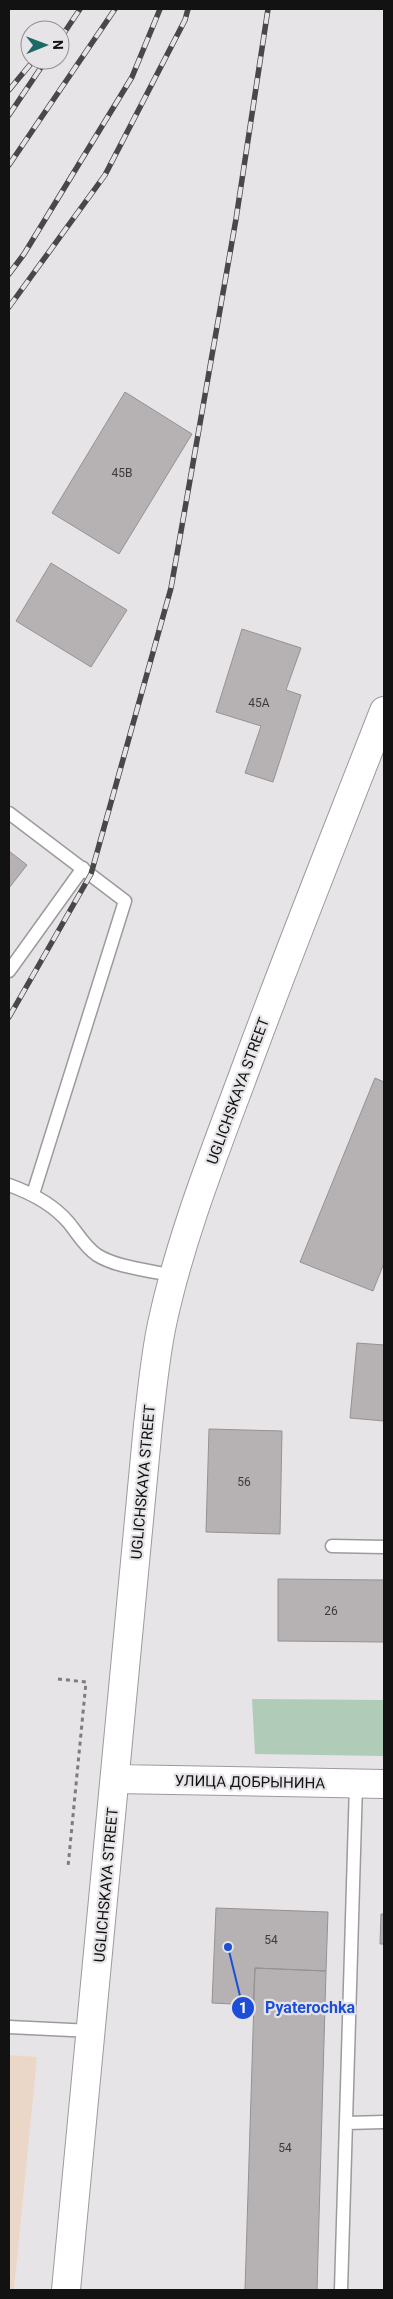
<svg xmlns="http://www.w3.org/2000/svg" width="393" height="2299" font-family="Roboto,sans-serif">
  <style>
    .industrial { fill: #ebd7c8 }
    .green { fill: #b1cbb9 }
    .building { fill: #b6b2b4; stroke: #959293 }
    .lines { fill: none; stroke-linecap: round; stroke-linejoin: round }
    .lane-casing { stroke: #9d9a9d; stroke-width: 15 }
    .secondary-casing { stroke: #9d9a9d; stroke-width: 30 }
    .path { stroke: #7d7c7e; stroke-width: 3; stroke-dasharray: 4 4; stroke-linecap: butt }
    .lane { stroke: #fff; stroke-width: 12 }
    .secondary { stroke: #fff; stroke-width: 28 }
    .rail-casing { stroke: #484749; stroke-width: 5.5 }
    .rail { stroke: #e6e4e7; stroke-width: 4; stroke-dasharray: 11; stroke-linecap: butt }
    .labels { text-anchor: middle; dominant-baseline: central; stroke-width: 4.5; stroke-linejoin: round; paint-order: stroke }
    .number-label { font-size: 12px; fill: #3c3a3b }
    .street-label { font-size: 15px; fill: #131213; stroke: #e6e4e7 }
    .leader { fill: none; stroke: #1d4ed8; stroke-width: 2 }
    .callout-dot { fill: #1d4ed8; stroke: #e6e4e7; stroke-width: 2 }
    .mark-label { font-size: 15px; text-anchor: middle; font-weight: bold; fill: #fff }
    .callout-label { font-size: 16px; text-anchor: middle; font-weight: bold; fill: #1d4ed8; stroke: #e6e4e7; stroke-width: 4.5; stroke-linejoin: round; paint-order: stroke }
  </style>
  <rect width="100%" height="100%" fill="#e6e4e7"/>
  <path class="industrial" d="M9 2055 37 2057 14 2290H9Z"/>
  <path class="green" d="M252 1699 384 1700V1756L255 1754Z"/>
  <path class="building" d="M125 392 192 434 119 554 52 513Z
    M51 563 127 610 91 667 16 621Z
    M242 629 301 648 286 690 301 695 273 782 245 773 261 726 216 712Z
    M9 851 27 865 9 888Z
    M375 1078 384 1082V1263L373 1291 300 1262Z
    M357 1343 384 1345V1421L350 1418Z
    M209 1429 282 1431 280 1534 206 1532Z
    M278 1579 384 1580V1642L278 1641Z
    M216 1908 328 1912 326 1971 255 1968 253 2005 212 2003Z
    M381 1914H384V1944H380Z
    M255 1968 326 1971 317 2290H245Z"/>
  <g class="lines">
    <defs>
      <path id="lane" d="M9 813 125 901 33 1194
        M9 971 83 868
        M9 1185C31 1193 54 1205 69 1223 78 1234 85 1247 97 1255 118 1268 150 1270 174 1276
        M332 1546 384 1547
        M9 2027 92 2031
        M346 2123 384 2122
        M341 2290 356 1784"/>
      <path id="secondary" d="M116 1779 384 1784
        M66 2290 148 1425C152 1391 155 1357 162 1324 181 1235 216 1149 247 1065 291 946 338 829 384 711"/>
    </defs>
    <use href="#lane" class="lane-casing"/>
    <use href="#secondary" class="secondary-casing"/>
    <path class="path" d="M58 1679 86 1682 68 1867"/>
    <use href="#lane" class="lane"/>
    <use href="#secondary" class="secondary"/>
    <defs>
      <path id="rail" d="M60 39 80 9
        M9 90 34 60
        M9 115 46 60
        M9 165 115 9
        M9 274 24 254 132 77 160 9
        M9 307 105 175 185 20 188 9
        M9 1017 91 874 171 588 236 219 268 9"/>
    </defs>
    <use href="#rail" class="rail-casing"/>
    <use href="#rail" class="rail"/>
  </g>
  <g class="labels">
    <g class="number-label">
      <text x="122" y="473">45В</text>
      <text x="259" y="703">45А</text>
      <text x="244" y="1482">56</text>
      <text x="331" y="1611">26</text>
      <text x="271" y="1940">54</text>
      <text x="285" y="2148">54</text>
    </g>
    <g class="street-label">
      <text transform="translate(238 1091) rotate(-70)">UGLICHSKAYA STREET</text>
      <text transform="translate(143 1482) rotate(-85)">UGLICHSKAYA STREET</text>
      <text transform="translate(250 1782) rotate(1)">УЛИЦА ДОБРЫНИНА</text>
      <text transform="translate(106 1885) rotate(-85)">UGLICHSKAYA STREET</text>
    </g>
  </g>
  <path class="leader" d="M228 1947L243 2008"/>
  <g class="callout-dot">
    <circle cx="228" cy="1947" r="5"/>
    <circle cx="243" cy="2008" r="12"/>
  </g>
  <g class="mark-label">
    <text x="243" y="2013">1</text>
  </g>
  <g class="callout-label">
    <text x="310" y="2013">Pyaterochka</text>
  </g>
  <rect width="393" height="2299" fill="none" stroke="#131213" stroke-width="20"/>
  <g transform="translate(45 45) rotate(89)"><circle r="24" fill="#e6e4e7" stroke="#929092"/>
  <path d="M0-4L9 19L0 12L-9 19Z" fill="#1c6966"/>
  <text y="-8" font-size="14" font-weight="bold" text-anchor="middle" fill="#131213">N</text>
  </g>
</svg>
